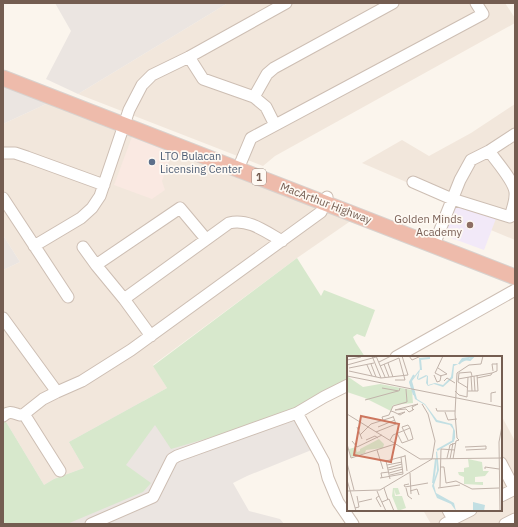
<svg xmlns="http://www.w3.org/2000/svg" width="518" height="527" font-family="'IBM Plex Sans',sans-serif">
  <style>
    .residential { fill: #f2e7dc }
    .commercial { fill: #fae9e2 }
    .industrial { fill: #ebe5e1 }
    .education { fill: #f2e9f8 }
    .green { fill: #d7e8cc }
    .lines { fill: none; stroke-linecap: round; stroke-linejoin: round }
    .minor-casing { stroke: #cdbeb3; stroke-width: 13 }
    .highway-casing { stroke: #d8d2ce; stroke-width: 17 }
    .minor { stroke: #fff; stroke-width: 11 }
    .highway { stroke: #eebbab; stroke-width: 15 }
    .service-dot { fill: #5c6f8a; stroke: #fef9f3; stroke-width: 1.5 }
    .education-dot { fill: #8d6e63; stroke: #fef9f3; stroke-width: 1.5 }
    .labels { text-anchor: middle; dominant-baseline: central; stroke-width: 3.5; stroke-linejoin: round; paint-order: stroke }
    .shield { fill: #fef9f3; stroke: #9d8c82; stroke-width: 1 }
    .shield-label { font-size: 10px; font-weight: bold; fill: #745d51 }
    .service-label { font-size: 11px; fill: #4e5e75; stroke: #fef9f3; text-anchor: start }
    .street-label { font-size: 11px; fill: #745d51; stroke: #fef9f3 }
    .education-label { font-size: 11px; fill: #785e54; stroke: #fef9f3; text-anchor: end }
    .inset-river { fill: none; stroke: #c2dfe3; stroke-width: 2 }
    .inset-road { fill: none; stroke: #c1b3aa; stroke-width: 1 }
    .view { fill: #cd765e; fill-opacity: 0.15; stroke: #cd765e; stroke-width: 2 }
    .inset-edge { fill: none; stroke: #745d51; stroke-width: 2 }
  </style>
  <rect width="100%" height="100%" fill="#fbf5ed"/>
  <path class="residential" d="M228 3H505L515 18V23L275 156 263 166 78 94Z
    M47 100 352 220 297 258 153 365 167 388 69 442 84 468 54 479 44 485 3 417V270L20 262 3 235V124L46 104Z
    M515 104V240L450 213 448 200 362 163 402 140 429 156 471 133Z
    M501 415 515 441V524H431L423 510H501Z"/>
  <path class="commercial" d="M133 134 173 150 162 181 165 190 152 199 114 185Z"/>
  <path class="industrial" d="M55 3H228L78 94 46 79 71 31Z
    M3 84 47 100 46 104 3 124Z
    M3 235 20 262 3 270Z
    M143 401 294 413 314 449 247 476 233 483 249 511 280 519 284 524H3V417L44 485 54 479 84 468 69 442Z"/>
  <path class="education" d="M455 201 497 216 484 250 443 235Z"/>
  <path class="green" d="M297 258 321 296 324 290 375 310 365 337 357 334 353 337 356 343 365 357H348V384L294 413 171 449 155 425 126 465 151 483 143 492 67 524H3V417L44 485 54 479 84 468 69 442 167 388 153 366Z"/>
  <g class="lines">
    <defs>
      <path id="minor" d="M189 57 203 79 254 97 266 107 275 125
        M254 97 267 74 274 68 393 3
        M3 153H15L27 157 104 185
        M238 169 251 138 483 14 476 3
        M413 182 452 199 510 217C512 209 516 201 515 192 514 181 496 161 489 151
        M3 198 68 297
        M434 245 460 180 471 160 489 151 515 134
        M34 246 81 218 92 208 100 196 129 110 142 85 152 75 189 57 286 3
        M83 247 96 265 124 299 151 336
        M96 265 180 208 206 239
        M124 299 229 223C248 218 266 232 282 241
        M3 318 57 392
        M396 357 515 290
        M297 413 324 462 328 478 338 502 353 524
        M24 414 60 471
        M3 416C10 410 13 413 20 415L24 414 43 399 57 392 82 381 131 350 321 212 327 197
        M501 463 515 490
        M501 496 515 489
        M448 510 453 519
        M91 524 153 497 172 459 177 456 297 413 324 397 348 385
        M445 524 453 519 471 510
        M505 524 515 519"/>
      <path id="highway" d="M3 78 515 277"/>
    </defs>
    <use href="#minor" class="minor-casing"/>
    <use href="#highway" class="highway-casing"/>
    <use href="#minor" class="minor"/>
    <use href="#highway" class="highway"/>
  </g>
  <circle class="service-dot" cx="152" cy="162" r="4"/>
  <circle class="education-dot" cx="470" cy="225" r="4"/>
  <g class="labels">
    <rect class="shield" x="252" y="169" width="14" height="16" rx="3"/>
    <g class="shield-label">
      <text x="259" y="177">1</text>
    </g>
    <g class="service-label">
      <text x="160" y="156">LTO Bulacan<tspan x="160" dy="13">Licensing Center</tspan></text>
    </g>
    <g class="street-label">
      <text transform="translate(326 203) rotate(21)">MacArthur Highway</text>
    </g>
    <g class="education-label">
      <text x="462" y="219">Golden Minds<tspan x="462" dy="13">Academy</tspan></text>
    </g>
  </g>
  <g transform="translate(347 356)">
    <rect width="155" height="155" fill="#fbf5ed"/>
    <path d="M0 20 16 31 33 28 65 34 66 47 46 49 44 55 18 42 0 36ZM32 83 37 88 36 92 19 94 18 97 4 101 2 93 9 91 10 96 13 95V93ZM121 103 135 106 136 115H142L138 120 128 121V126H136V129L117 128V121L112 119 111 116H117V112L122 111ZM46 132H51L53 138 49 139 47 133 48 140H55L59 152 51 155 45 140Z" fill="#d7e8cc"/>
    <path d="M128 0 107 10 106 22 96 31 87 28 81 30 79 27 80 20 72 24 70 23V21L72 16 65 25 70 43 78 48 90 64 105 68 108 75V82L107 85 90 95 92 114 87 129 89 137 107 147 109 155 104 148 90 142 85 130 90 115 89 96 106 85V73L103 69 89 66 78 49 68 43 63 26 73 13 71 23 79 19 81 20V29L88 27 96 29 104 21 106 8H111L115 2ZM126 146 138 149 137 155H126Z" fill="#c2dfe3"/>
    <path class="inset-river" d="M112 8 116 3 123 4 127 0M74 14 73 3 83 2M67 39 63 26 67 19M90 94 106 85 107 75M86 127 89 103"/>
    <path class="inset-road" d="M25 0 34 22M29 0 38 21M62 0 65 4 74 0M0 4 14 1M32 6 44 0M41 7 46 21M24 8 29 21M37 8 42 21M0 9 29 1M20 9 25 20M33 10 52 2M2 12 27 7M91 12 100 18 93 20M2 15 34 22 61 19 55 0M146 15 145 8H150M88 17 96 0M87 19 90 26 93 25 94 20 88 17M0 20 155 51M124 20 125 35M127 20 128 35M130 22 144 19 145 17M111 23 145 17 150 15V7M48 24H58L52 2M97 25 100 22 108 27M35 32 52 35 53 32M121 32 111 26 112 17 124 16 125 20M108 35 112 39 120 41M121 35H131L130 19M120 41 121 21M18 44 51 35M144 46V37L149 36M89 52 90 55H108M66 54 65 51 71 48 48 54 59 53 62 56 66 54 67 53M44 55 47 56 53 59 58 56 51 58M98 56 101 64 110 63M0 58 73 103 155 102M36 64 35 61 42 59 46 50 60 46 59 33M10 71 15 83M31 71 48 64M29 76 49 68 46 60M50 77 55 87 66 83 63 72M13 79 24 68 46 61M19 84 28 80 31 82M43 84 46 79 63 72M61 84 55 71 61 69 63 72M5 85 10 91 35 79M0 88 4 102 48 88M118 91 139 90V93M30 94 36 113M119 94 139 93M58 99 60 115M100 102 103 89 109 87M103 103 106 87M106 103 109 85 112 84 110 82 108 58 110 17 122 9 134 8 136 0M0 107 7 134M40 109 55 106M93 111H97L99 127 109 125 125 133 152 132M41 112 55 108M138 113V111L152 113M41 114 55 111M42 117 56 113M63 117 64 138M43 119 56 116M33 122 56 118 54 101M35 122 34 117 42 116M43 123 39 105 58 100M0 124 9 155M62 128 57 129 58 131 81 127M93 131 94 93 108 94M37 132 41 144M59 132 61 140 65 143M91 132 113 129M0 135 33 134 85 103 88 85 81 58 75 48M30 135 32 140 29 142 34 151M63 135 70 133 72 139M32 140 39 155M12 146 25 143M35 146 42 143 47 155M8 152 12 151 10 140M153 155 152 86 155 70"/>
    <path class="view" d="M14 60 52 68 44 106 7 99Z"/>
    <rect width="155" height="155" class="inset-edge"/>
  </g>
  <rect width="518" height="527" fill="none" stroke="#745d51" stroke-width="8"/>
</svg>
